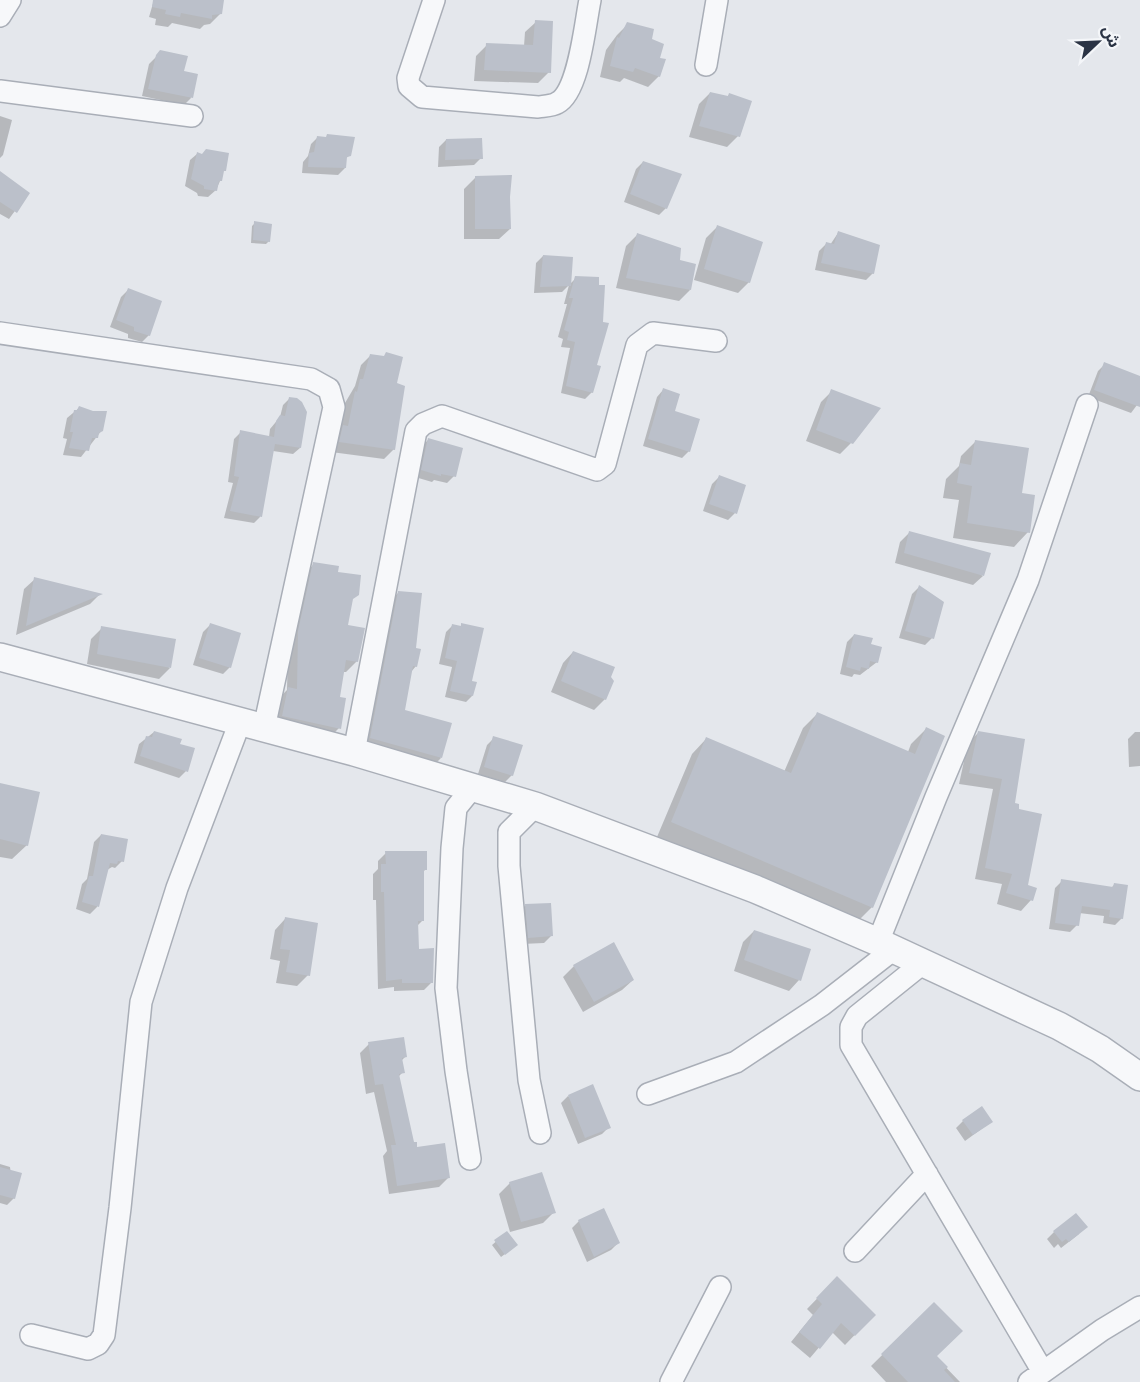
<svg xmlns="http://www.w3.org/2000/svg" width="1140" height="1382" font-family="Montserrat,'Noto Sans Arabic',sans-serif">
  <style>
    .shadow { fill: #0003 }
    .building { fill: #bbc0ca }
    .lines { fill: none; stroke-linecap: round; stroke-linejoin: round }
    .minor-casing { stroke: #a9aeb7; stroke-width: 24 }
    .tertiary-casing { stroke: #a9aeb7; stroke-width: 30 }
    .minor { stroke: #f7f8fa; stroke-width: 21 }
    .tertiary { stroke: #f7f8fa; stroke-width: 27 }
  </style>
  <rect width="100%" height="100%" fill="#e4e7ec"/>
  <path class="shadow" d="M154 0H223L221 13 210 24 204 25 200 29 172 23 168 27 155 25 156 19 149 17Z
    M536 22 549 72 538 83 474 81 476 56 487 45 524 46 525 32Z
    M628 24 650 40 659 76 648 87 624 78 620 82 600 77 606 50 617 35Z
    M161 52 182 72 191 98 184 105 142 96 149 64Z
    M710 93 727 97 729 95 738 136 727 147 689 137 699 104Z
    M0 116 12 120 3 155 0 158Z
    M318 137 350 155 345 159V168L338 175 302 173 303 162 308 156 311 144Z
    M446 140 481 158 474 165 438 167 439 147Z
    M197 154 220 181 216 190 208 197 198 196 197 193 185 186 190 160Z
    M643 162 666 208 659 215 624 202 636 169Z
    M0 173 28 193 9 219 0 214Z
    M475 178 509 197 510 229 499 239H464V189Z
    M255 223 269 241 266 244 251 243 252 226Z
    M717 227 749 282 738 293 694 280 706 238Z
    M838 233 873 273 866 280 815 270 819 251 826 244 830 245Z
    M637 235 678 261 690 290 679 301 616 288 626 246Z
    M543 256 569 285 576 278 592 392 585 399 561 393 570 348 561 347 563 339 558 337 567 304H564L569 285 562 292 534 293 536 263Z
    M128 290 149 335 142 342 128 338V334L110 327 121 297Z
    M371 355 395 384 394 449 384 459 331 452 334 436 340 430 345 403 355 386 361 365Z
    M1105 364 1140 377V401L1131 413 1088 397 1098 371Z
    M663 390 689 451 682 458 643 446 657 397Z
    M832 391 851 443 840 454 806 441 821 402Z
    M290 398 300 448 293 454 273 451 260 517 254 523 224 518 233 483 228 482 234 439 241 432 269 437 270 429 280 417 283 405Z
    M79 408 102 430 81 457 63 455 67 439 63 438 67 418Z
    M428 440 454 476 447 483 434 480 432 482 415 477 421 447Z
    M975 442 1020 495 1028 532 1014 547 953 538 959 500 943 498 946 479 959 466 961 456Z
    M719 477 735 513 728 520 703 511 712 484Z
    M909 533 983 576 973 585 895 563 900 542Z
    M314 564 337 573 351 600 346 626 357 661 346 672H342L338 698 339 728 328 739 272 727 277 700 287 690 288 643 303 575Z
    M35 579 100 594 90 604 16 635 24 589Z
    M919 587 932 638 925 645 899 638 912 594Z
    M399 592 414 649 416 666 411 672 403 711 441 758 431 768 360 748 389 602Z
    M210 625 230 667 223 674 193 665 203 632Z
    M462 625 472 696 466 702 445 697 452 667 439 664 446 632 452 626 459 627Z
    M102 628 170 668 159 679 87 664 91 639Z
    M854 635 869 645 877 662 860 675 854 674 852 677 840 674 847 642Z
    M573 652 605 699 594 710 551 692 563 663Z
    M817 714 908 752 911 744 926 729 872 907 857 922 657 837 692 754 706 739 784 772 803 728Z
    M154 732 178 745 186 771 179 778 134 763 139 744Z
    M1135 732H1140V766L1129 767 1128 739Z
    M978 733 1024 741 1013 804 1026 886 1031 900 1021 911 997 904 1002 884 975 879 993 789 959 784 968 743Z
    M494 738 512 775 505 782 478 774 487 745Z
    M0 785 27 845 12 859 0 857Z
    M101 835 122 861 115 868 112 867 107 870 97 907 90 914 76 909 82 884 87 879 94 842Z
    M386 853 426 869 422 873 423 920 417 926 418 950 432 982 424 990 394 991V987L378 989 376 900H373V874L378 869V861Z
    M1062 881 1111 888 1114 885 1122 918 1115 925 1103 923 1104 916 1079 913 1077 925 1070 932 1049 929 1055 888Z
    M526 905 551 936 544 943 522 944 519 912Z
    M285 919 308 975 297 986 276 983 280 961 270 959 275 930Z
    M754 931 799 980 789 991 734 971 743 942Z
    M574 966 633 980 622 990 583 1012 563 977Z
    M369 1044 406 1056 401 1061 403 1072 398 1077 413 1144 448 1178 439 1187 389 1194 383 1156 387 1151 374 1092 366 1094 360 1053Z
    M568 1096 609 1127 602 1134 578 1144 561 1103Z
    M963 1121 991 1122 965 1141 956 1128Z
    M0 1164 10 1167 14 1198 7 1205 0 1203Z
    M510 1183 554 1212 543 1223 510 1232 499 1194Z
    M579 1221 618 1243 611 1250 587 1262 572 1228Z
    M1054 1232 1079 1234 1061 1248 1058 1244 1054 1248 1047 1239Z
    M506 1233 513 1248 501 1257 492 1245Z
    M837 1278 874 1315 845 1345 832 1332 810 1358 791 1342 813 1315 807 1309Z
    M934 1304 935 1356 960 1382H886L871 1366Z"/>
  <path class="building" d="M153 0H224L222 14 212 15V19L181 13 180 17 165 14 166 10 152 7Z
    M535 20 553 21 551 73 484 70 486 43 533 45Z
    M627 22 654 29 652 39 664 44 660 58 666 59 660 77 635 68 633 72 610 66 617 37 619 38Z
    M160 50 188 56 184 71 198 74 193 98 148 89 156 55Z
    M710 92 728 96 729 93 752 101 740 137 699 126Z
    M327 134 355 137 351 156 347 157 346 168 308 167 309 153 314 152 317 136 326 137Z
    M482 138 483 159 445 160 446 139Z
    M206 149 229 153 226 171H224L222 181H219L217 191 204 189V186L191 179 197 152 202 154Z
    M643 161 682 174 667 209 630 194Z
    M0 171 30 193 17 213 0 202Z
    M512 175 510 197 511 229H475V176Z
    M254 221 272 224 270 242 253 240Z
    M717 225 763 242 750 283 704 269Z
    M838 231 880 245 874 274 821 263 826 242 834 244Z
    M637 233 681 248 680 260 696 264 691 290 626 278Z
    M543 255 573 257 571 286 540 287Z
    M575 276 599 277V285H605L603 322 609 323 597 365 601 366 593 393 566 386 575 342 567 340 569 332 564 330 573 298H569Z
    M128 288 162 301 150 336 134 331V327L116 320Z
    M386 352 403 357 397 383 405 386 395 450 339 442 343 425 348 426 355 391 357 392 360 379H363L370 354 384 356Z
    M1104 362 1140 376V407L1094 390Z
    M663 388 680 394 675 411 700 419 690 452 648 439Z
    M831 389 881 408 853 444 816 430Z
    M289 397 297 398 302 402 307 412 301 448 275 444 262 517 230 511 239 477 234 476 240 430 274 437 276 421 280 415 285 416Z
    M79 406 93 411H107L103 431 99 433 98 438H92L89 451 69 448 73 432H70L74 410H77Z
    M428 438 463 448 456 477 441 474V476L421 470Z
    M975 440 1029 448 1022 493 1035 495 1030 533 967 523 972 486 957 483 960 463 971 465Z
    M719 475 746 485 737 514 709 504Z
    M909 531 991 553 984 576 904 553Z
    M313 562 339 566 338 572 361 575 359 595 353 599 348 625 365 628 358 662 346 660 340 697 346 698 341 729 282 716 288 687 297 689 298 631Z
    M34 577 103 594 26 626Z
    M919 585 944 602 934 639 905 631Z
    M398 591 422 593 416 648 421 649 417 667 413 666 405 710 452 723 442 758 370 738Z
    M210 623 241 633 231 668 199 658Z
    M461 623 484 628 472 681 477 682 473 696 450 691 457 661 445 658 452 624 461 626Z
    M101 626 176 639 171 668 97 654Z
    M854 634 873 638 871 644 882 647 878 663 870 661 869 669 861 667 860 671 846 667Z
    M573 651 615 667 611 677 614 681 606 700 561 681Z
    M817 712 915 754 926 727 945 736 873 908 671 822 706 737 791 773Z
    M154 731 182 739 180 744 195 748 188 772 140 756 146 736 152 737Z
    M978 731 1025 739 1015 803 1019 804V809L1042 814 1028 885 1037 888 1033 901 1006 893 1012 874 985 868 1002 779 969 773Z
    M493 736 523 745 513 776 484 767Z
    M0 783 40 792 28 846 0 839Z
    M101 834 128 839 124 862 118 861 117 864 110 863 99 907 82 902 89 876H93Z
    M385 851H427V870H424V921H418L419 949 434 948 433 983H402V979L386 981 384 892H381V864H386Z
    M1061 879 1113 887 1114 883 1128 885 1123 919 1109 917 1110 910 1082 906 1079 926 1055 923Z
    M551 903 553 936 528 938 525 904Z
    M285 917 318 923 310 976 286 972 290 950 280 949Z
    M754 930 811 949 801 981 744 960Z
    M614 942 634 980 594 1002 573 965Z
    M404 1037 407 1057 402 1058 405 1073 399 1074 414 1142H417V1147L445 1143 450 1178 397 1186 391 1145H396L383 1084 375 1085 368 1042Z
    M593 1084 611 1128 585 1138 568 1095Z
    M982 1106 993 1122 973 1135 962 1120Z
    M0 1167 22 1173 15 1199 0 1195Z
    M542 1172 556 1213 521 1222 509 1182Z
    M604 1208 620 1243 594 1257 578 1220Z
    M1076 1213 1088 1227 1069 1242 1066 1239 1062 1242 1053 1231Z
    M507 1231 518 1245 505 1255 494 1240Z
    M837 1276 876 1315 855 1336 841 1323 820 1349 799 1332 822 1304 816 1298Z
    M934 1302 963 1331 937 1356 948 1367 944 1370 955 1382H908L881 1354Z"/>
  <g class="lines">
    <defs>
      <path id="minor" d="M434 0 408 78 409 86 422 97 538 107C544 106 552 106 557 103 579 92 585 24 590 0
        M0 16 10 0
        M706 65 717 0
        M0 91 192 116
        M0 333 311 379 329 389 334 407 264 728
        M354 752 416 431 423 424 442 416 597 470 605 464 637 345 653 333 716 341
        M535 806 509 832V866L529 1080 540 1133
        M878 942 936 797 1028 580 1087 405
        M923 963 857 1016 851 1027V1045L1043 1372
        M648 1094 736 1062 822 1005 894 949
        M470 1159 456 1071 446 988 452 848 456 808 473 787
        M855 1251 927 1174
        M31 1335 88 1349 98 1344 104 1335 120 1208 141 1002 177 888 240 722
        M671 1382 720 1287
        M1029 1382 1102 1330 1140 1307"/>
      <path id="tertiary" d="M0 657 354 752 535 806 755 889 878 942 1059 1026 1100 1049 1140 1077"/>
    </defs>
    <use href="#minor" class="minor-casing"/>
    <use href="#tertiary" class="tertiary-casing"/>
    <use href="#minor" class="minor"/>
    <use href="#tertiary" class="tertiary"/>
  </g>
  <g transform="translate(1098 42) rotate(67)" stroke="#f4f6f9" stroke-width="4.5" paint-order="stroke">
  <path d="M0-4.5L10 22L0 15L-10 22Z" fill="#2b3445"/>
  <text y="-9" font-size="16" font-weight="bold" text-anchor="middle" fill="#2b3445">ش</text>
  </g>
</svg>
